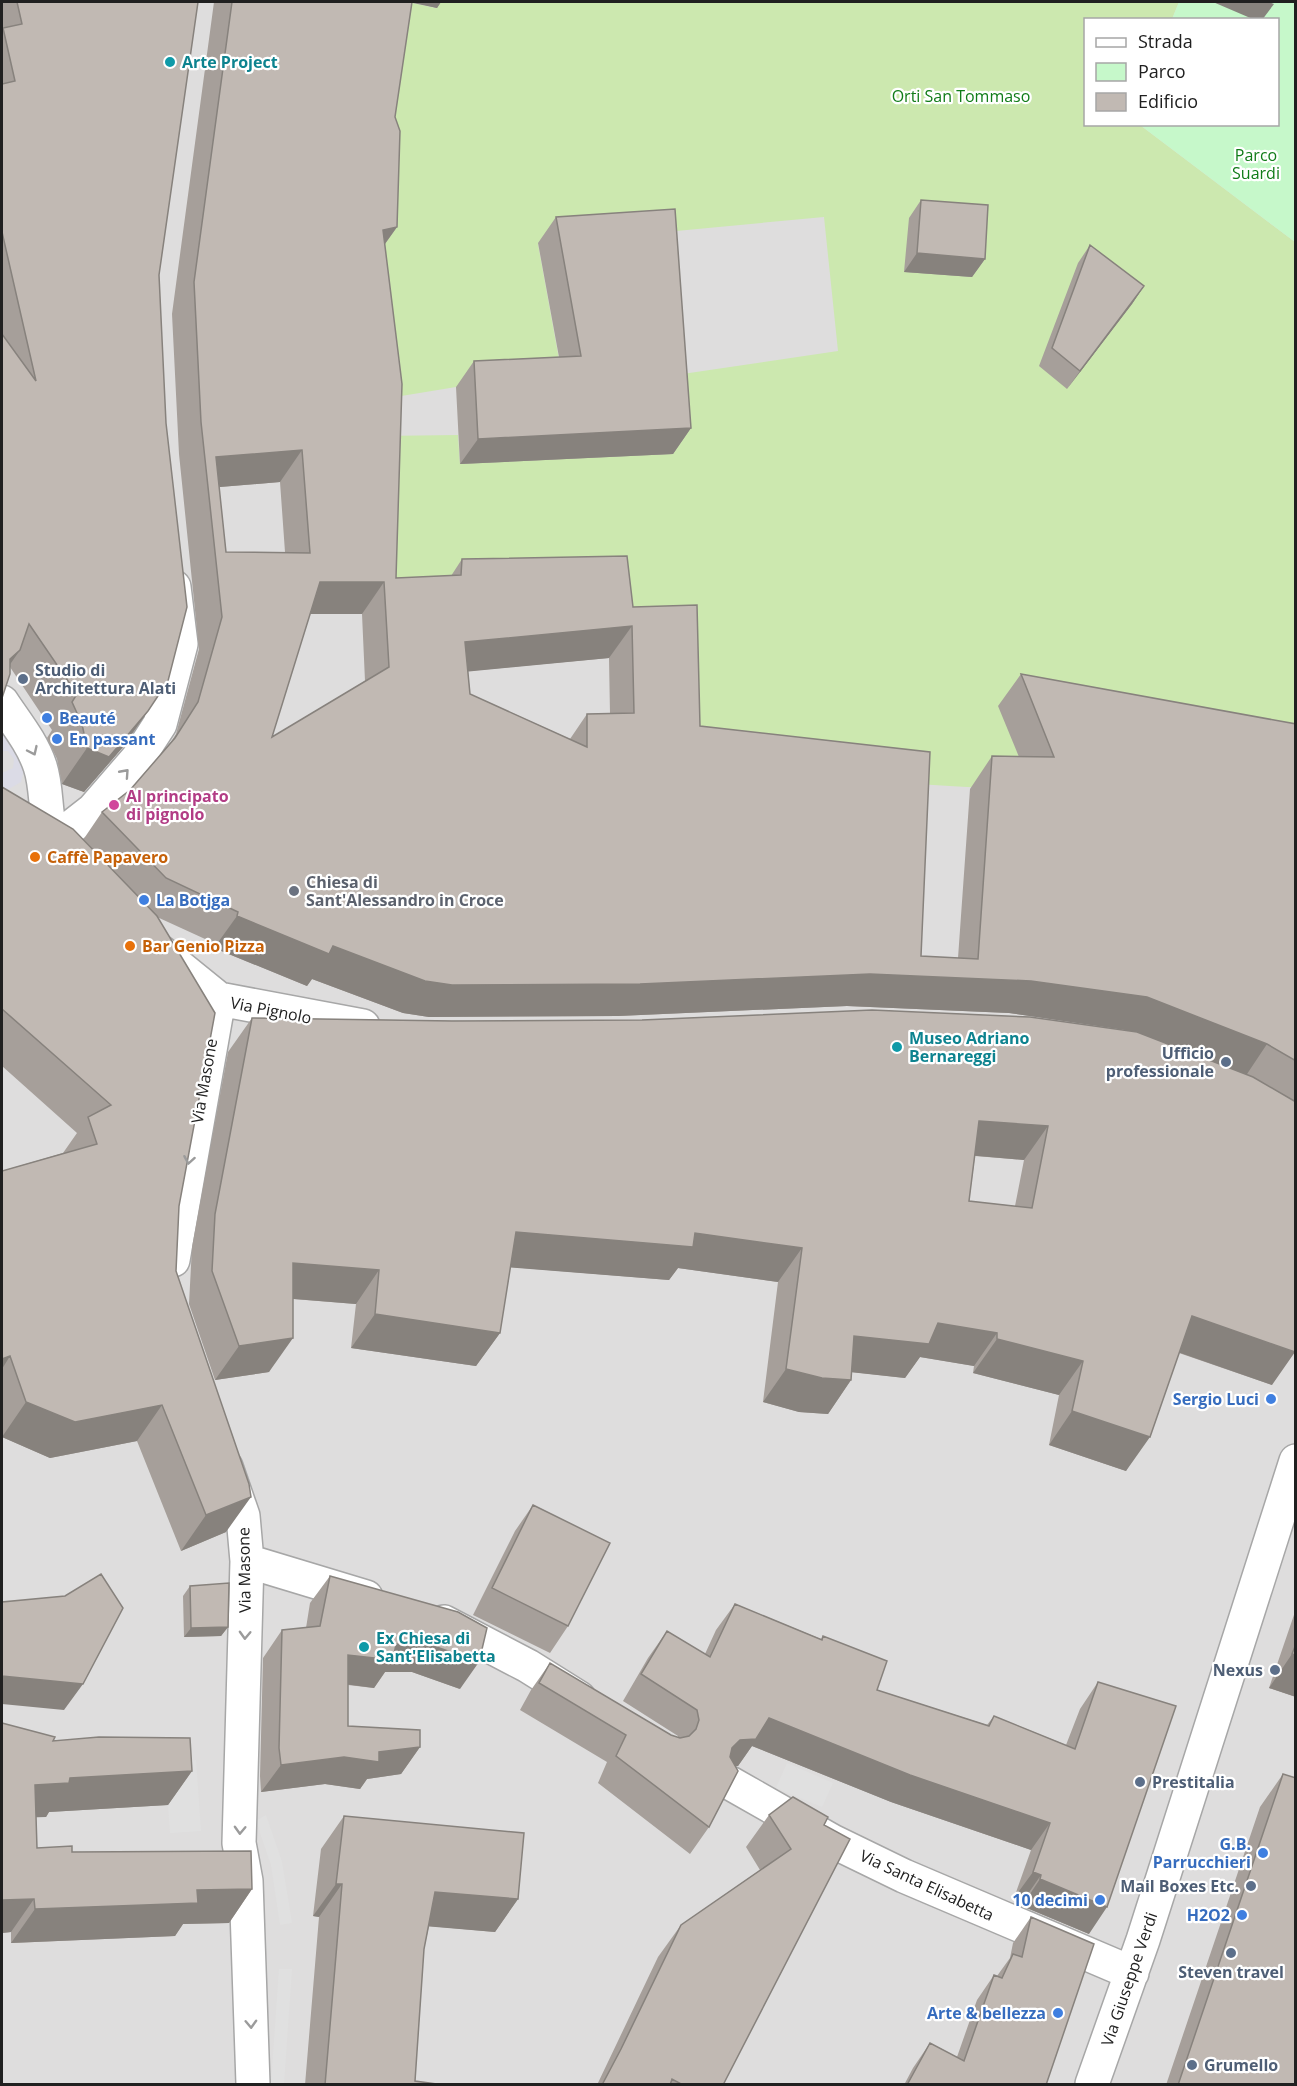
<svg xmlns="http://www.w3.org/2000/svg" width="1297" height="2086" font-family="'Open Sans',sans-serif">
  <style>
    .residential { fill: #dedddd; fill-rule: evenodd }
    .grass { fill: #cce8af }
    .park { fill: #c6f8ca }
    .parking { fill: #e0e0e0 }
    .plaza { fill: #dbdbe6 }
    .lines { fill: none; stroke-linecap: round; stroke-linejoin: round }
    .minor-casing { stroke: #a7a7a7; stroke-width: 36 }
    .minor { stroke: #fff; stroke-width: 33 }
    .wall { fill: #a69f9a; fill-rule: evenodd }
    .shaded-wall { fill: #87827d }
    .building { fill: #c1b9b3; stroke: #87827d; stroke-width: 1.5; fill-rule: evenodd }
    .oneway { stroke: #9b9b9b }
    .culture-dot { fill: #0f9aa8; stroke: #fff; stroke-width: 2 }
    .service-dot { fill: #5c6f8a; stroke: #fff; stroke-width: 2 }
    .shop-dot { fill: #3f7fe0; stroke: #fff; stroke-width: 2 }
    .hotel-dot { fill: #d1479c; stroke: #fff; stroke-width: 2 }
    .food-dot { fill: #e8710a; stroke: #fff; stroke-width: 2 }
    .worship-dot { fill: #6b7280; stroke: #fff; stroke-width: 2 }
    .labels { text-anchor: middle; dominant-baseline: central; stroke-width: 4.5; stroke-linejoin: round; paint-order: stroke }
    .culture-label { font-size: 16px; font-weight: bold; fill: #0d838f; stroke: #fff; text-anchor: start }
    .park-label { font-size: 16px; fill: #107c18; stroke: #fff }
    .service-label { font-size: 16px; font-weight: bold; fill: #4e5e75; stroke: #fff; text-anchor: start }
    .shop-label { font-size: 16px; font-weight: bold; fill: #366cbe; stroke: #fff; text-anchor: end }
    .hotel-label { font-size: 16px; font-weight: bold; fill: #b23c85; stroke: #fff; text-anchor: start }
    .food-label { font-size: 16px; font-weight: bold; fill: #c56008; stroke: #fff; text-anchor: start }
    .worship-label { font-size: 16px; font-weight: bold; fill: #5b616d; stroke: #fff; text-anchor: start }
    .street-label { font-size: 16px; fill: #202020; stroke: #fff }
  </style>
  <rect width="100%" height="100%" fill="#f0ede7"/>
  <path class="residential" d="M2 2H1295V2084H2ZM1086 20H1278V124H1086Z"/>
  <path class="grass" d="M408 2 436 8 439 2H1179L1172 19 1086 20V124L1140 125 1295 242V760L999 706 1032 789C919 788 809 773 697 760L675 638 374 610 379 436 458 435 460 464 669 376 838 351 824 217 538 244 563 381 456 387 377 400 374 259Z"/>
  <path class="park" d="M1179 2H1295V242L1140 125 1278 124V20L1172 19Z"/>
  <path class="parking" d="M196 1760 201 1831 170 1833 165 1763Z
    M787 1763 833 1783 822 1807 776 1788Z
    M266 1815 282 1862 292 1923 280 1925 271 1865 256 1821Z
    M279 1969H292L284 2084H271Z"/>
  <path class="plaza" d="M2 727 25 765 21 782 2 793V773L13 768 14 759 8 751H2Z"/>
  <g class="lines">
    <defs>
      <path id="minor" d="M2 702C15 722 32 742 40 766 50 795 41 831 63 854
        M52 842 93 810 138 758 160 724 181 644 174 587
        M161 952 219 999 363 1026
        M173 1260 219 999
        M226 1467 243 1516 247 1561 239 1843 246 1881 253 2084
        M247 1561 366 1597
        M444 1622 528 1666 579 1698
        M730 1783 832 1841 904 1876 1132 1973
        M1092 2084 1143 1940 1296 1461"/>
    </defs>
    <use href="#minor" class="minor-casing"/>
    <use href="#minor" class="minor"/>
  </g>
  <path class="wall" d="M2 2H198L159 275 123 747 84 792 62 784 57 759 47 738 52 730 10 667 2 698Z
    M214 2H441L437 8 412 2 395 117 397 227 385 244 396 578 451 576 462 559 633 607 700 726 921 956 958 958 970 789 992 756 1019 757 998 706 1021 674 1296 724V1099L1294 1101 1272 1385 1179 1353 1126 1471 1049 1445 1059 1395 973 1373 974 1366 920 1357 905 1378 852 1372 851 1380 828 1414 799 1412 763 1402 778 1282 678 1268 669 1280 510 1267 500 1333 476 1366 351 1348 356 1304 293 1299 269 1372 215 1380 189 1304 192 1247 228 1052 252 1018 1127 1030 1009 1013 847 1006 618 1016 429 1017 403 1013 312 979 307 986 214 948 216 944 157 917 179 1206 176 1271 226 1532 181 1551 137 1441 50 1458 2 1437V1171L63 1153 77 1133 2 1066V787L83 840 102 812 130 790 169 745 176 734 199 649 179 454 172 314ZM280 482 285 552H226L219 487ZM310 614H362L365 681 272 737ZM609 658 610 714H587L570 739 470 694 468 671ZM975 1156 1024 1160 1015 1206 969 1201Z
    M921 200 985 259 972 277 904 272 909 218Z
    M556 217 691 428 673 454 460 464 456 387 474 361 559 357 538 243Z
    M1090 245 1144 286 1132 304 1067 389 1039 366 1078 263Z
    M533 1505 568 1626 550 1653 473 1615 515 1531Z
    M330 1576 460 1689 412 1672H385L374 1688 348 1685V1726L420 1747 401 1774 367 1779 360 1789 325 1784 261 1792 260 1776 263 1658 282 1630 306 1628 310 1603Z
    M190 1586 228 1627 221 1636 184 1637 183 1596Z
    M735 1604 821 1639 823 1636 877 1690 987 1725 994 1716 1066 1745 1080 1709 1098 1682 1089 1934 1022 1906 1023 1901 1014 1898 1031 1850 891 1802 752 1746 738 1766H735L709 1827 690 1854 598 1783 607 1762 520 1710 531 1690 550 1663 671 1735 678 1738V1736L623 1701 648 1658 667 1631 705 1654 716 1630Z
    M1296 1609V1697L1269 1688Z
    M53 1741 192 1771 168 1805 49 1812 46 1817H36L37 1848 72 1852 252 1889 229 1923 183 1924 175 1936 11 1943V1932L2 1933Z
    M1283 1774 1296 2085H1166L1260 1807Z
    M769 1815 824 1825 723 2085H597L658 1957 681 1925 760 1870 746 1847Z
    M344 1816 518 1899 495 1932 429 1926 424 1949 415 2081 444 2085H305L319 1917 313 1916 321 1849Z
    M1031 1917 1046 2085H904L913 2068 930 2043 957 2057 977 2000 994 1975 997 1976 1010 1958 1013 1943Z"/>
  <path class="shaded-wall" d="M408 2H441L437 8Z
    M1213 2H1269L1274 4 1262 20H1255Z
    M397 227 374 259 383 230Z
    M917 253 985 259 972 277 904 272Z
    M1144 286 1132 304 1067 389 1080 371Z
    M691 428 673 454 460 464 478 439Z
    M302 450 280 482 208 488 216 457Z
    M320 582H384L362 614H297Z
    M632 626 609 658 443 674 465 642Z
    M20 650 2 676 10 659Z
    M148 711 123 747 84 792 62 784 87 748Z
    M237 916 333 946 870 974 1031 981 1147 997 1267 1044 1245 1077 1125 1030 1009 1013 847 1006 618 1016 429 1017 403 1013 312 979 307 986 214 948Z
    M979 1121 1048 1126 1024 1160 955 1154Z
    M516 1232 695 1233 802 1248 778 1282 678 1268 669 1280 492 1266Z
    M293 1263 379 1270 356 1304 270 1297Z
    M375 1314 500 1333 476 1366 351 1348Z
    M1192 1316 1295 1352 1272 1385 1169 1349Z
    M938 1323 997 1333 974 1366 920 1357 905 1378 831 1370 854 1336Z
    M293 1338 269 1372 215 1380 239 1346Z
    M997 1339 1083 1361 1059 1395 973 1373Z
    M10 1356 2 1369V1359Z
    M786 1369 851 1380 828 1414 799 1412 763 1402Z
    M26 1402 162 1405 137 1441 50 1458 2 1437Z
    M1072 1411 1150 1437 1126 1471 1049 1445Z
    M251 1497 226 1532 181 1551 206 1515Z
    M228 1627 221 1636 184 1637 191 1628Z
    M396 1644 431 1645 479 1662 460 1689 412 1672H385L374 1688 329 1682 348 1655Z
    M1292 1654 1296 1655V1697L1269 1688Z
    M2 1676 83 1684 64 1710 2 1704Z
    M769 1718 1050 1823 1031 1850 891 1802 752 1746 738 1766 721 1767 732 1748 740 1740Z
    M420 1747 401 1774 367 1779 360 1789 325 1784 261 1792 281 1765Z
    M192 1771 168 1805 49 1812 46 1817 11 1818 35 1785 70 1778Z
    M1033 1872 1041 1875 1023 1901 1014 1898Z
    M1040 1879 1107 1907 1089 1934 1022 1906Z
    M336 1884H342L319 1917 313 1916Z
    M252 1889 229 1923 183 1924 175 1936 11 1943 35 1909 197 1890Z
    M435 1892 518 1899 495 1932 412 1925Z
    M34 1899 11 1932 2 1933V1900Z"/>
  <path class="building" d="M17 2H198L159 275 166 423 187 607 168 681 148 711 109 757 87 748 82 724 72 702 77 694 29 624 20 650 10 659V674L2 698V334L36 381 2 232V84L15 81 3 28 22 24Z
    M232 2H412L395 117 400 131 397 227 383 230 402 384 396 578 461 575 462 559 627 556 633 607 697 605 700 726 930 752 921 956 978 959 992 756 1054 757 1021 674 1296 724V1061L1267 1044 1147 997 1031 981 870 974 640 984 452 985 425 981 333 946 329 954 237 916 238 912 166 878 102 812 130 790 175 738 198 702 222 617 201 422 194 282ZM302 450 310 553 226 552 216 457ZM320 582H384L389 667 272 737ZM632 626 634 713 587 714V747L470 694 465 642Z
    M921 200 988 205 985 259 917 253Z
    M675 209 691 428 478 439 474 361 581 356 556 217Z
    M1090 245 1144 286 1080 371 1052 348Z
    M2 787 73 829 157 916 215 1013 179 1206 176 1271 249 1484 251 1497 206 1515 162 1405 75 1422 26 1402 10 1356 2 1359V1171L97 1144 88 1117 111 1105 2 1009Z
    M872 1010 1030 1017 1137 1032 1253 1077 1296 1102 1295 1352 1192 1316 1150 1437 1072 1411 1083 1361 997 1339V1333L938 1323 929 1344 854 1336 851 1380 822 1378 786 1369 802 1248 695 1233 693 1247 516 1232 500 1333 375 1314 379 1270 293 1263V1338L239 1346 212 1271 215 1214 252 1018 452 1021 642 1020ZM979 1121 1048 1126 1032 1208 969 1201Z
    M533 1505 610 1543 568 1626 492 1588Z
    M101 1574 123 1608 83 1684 2 1676V1602L65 1596Z
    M330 1576 458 1612 487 1628 479 1662 431 1645 396 1644 393 1660 348 1655V1726L420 1730V1747L379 1752V1762L344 1757 281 1765 279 1748 282 1630 320 1626Z
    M229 1583 228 1627 191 1628 190 1586Z
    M735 1604 822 1640 823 1636 887 1661 877 1690 989 1726 994 1716 1075 1749 1098 1682 1176 1706 1107 1907 1040 1879 1041 1875 1033 1872 1050 1823 910 1775 769 1718 756 1739 740 1740 732 1748 730 1757 738 1771 709 1827 616 1756 626 1735 539 1683 550 1663 671 1735 680 1738 689 1736 696 1729 699 1720 697 1710 641 1674 667 1631 710 1657Z
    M1296 1644V1655L1292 1654Z
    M2 1723 55 1737 53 1741 99 1737 190 1738 192 1771 70 1778 69 1783 35 1785 37 1848 72 1846V1852L251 1851 252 1889 197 1890 198 1903 35 1909 34 1899 2 1900Z
    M1283 1774 1296 1778V2085H1178Z
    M793 1797 828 1817 824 1825 850 1839 723 2085H683L672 2079 670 2085H602L621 2049 681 1925 791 1849 769 1815Z
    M344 1816 524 1833 518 1899 435 1892 424 1949 415 2081 444 2085H325L342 1884H336Z
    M1031 1917 1094 1944 1046 2085H907L930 2043 964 2061 994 1975 1002 1978 1013 1954 1022 1957Z"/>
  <defs><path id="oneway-chevron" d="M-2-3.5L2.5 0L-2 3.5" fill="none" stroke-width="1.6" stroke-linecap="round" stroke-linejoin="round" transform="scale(1.5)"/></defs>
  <g class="oneway">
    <use href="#oneway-chevron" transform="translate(33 751) rotate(65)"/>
    <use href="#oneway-chevron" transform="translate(125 773) rotate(-48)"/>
    <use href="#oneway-chevron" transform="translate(189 1160) rotate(100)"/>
    <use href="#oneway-chevron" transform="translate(245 1635) rotate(92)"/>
    <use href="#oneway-chevron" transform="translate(240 1830) rotate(92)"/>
    <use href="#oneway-chevron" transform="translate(251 2024) rotate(88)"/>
  </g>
  <g class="culture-dot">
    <circle cx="170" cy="62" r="6"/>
    <circle cx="897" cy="1047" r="6"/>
    <circle cx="364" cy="1647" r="6"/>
  </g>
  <g class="service-dot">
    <circle cx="23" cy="679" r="6"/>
    <circle cx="1226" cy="1062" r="6"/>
    <circle cx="1275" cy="1670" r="6"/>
    <circle cx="1140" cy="1782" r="6"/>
    <circle cx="1251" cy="1886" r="6"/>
    <circle cx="1231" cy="1953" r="6"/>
    <circle cx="1192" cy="2065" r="6"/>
  </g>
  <g class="shop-dot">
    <circle cx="47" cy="718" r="6"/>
    <circle cx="57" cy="739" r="6"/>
    <circle cx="144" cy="900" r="6"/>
    <circle cx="1271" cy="1399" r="6"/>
    <circle cx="1263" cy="1853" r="6"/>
    <circle cx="1100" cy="1900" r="6"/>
    <circle cx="1242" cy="1915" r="6"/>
    <circle cx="1058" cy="2013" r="6"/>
  </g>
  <circle class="hotel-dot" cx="114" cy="805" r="6"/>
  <g class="food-dot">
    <circle cx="35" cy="857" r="6"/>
    <circle cx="130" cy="946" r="6"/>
  </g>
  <circle class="worship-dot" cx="294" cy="891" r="6"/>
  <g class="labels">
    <g class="culture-label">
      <text x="182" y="62">Arte Project</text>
      <text x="909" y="1038">Museo Adriano<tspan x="909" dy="18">Bernareggi</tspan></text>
      <text x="376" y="1638">Ex Chiesa di<tspan x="376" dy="18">Sant'Elisabetta</tspan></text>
    </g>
    <g class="park-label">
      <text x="961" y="96">Orti San Tommaso</text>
      <text x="1256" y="155">Parco<tspan x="1256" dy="18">Suardi</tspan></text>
    </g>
    <g class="service-label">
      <text x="35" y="670">Studio di<tspan x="35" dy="18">Architettura Alati</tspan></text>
      <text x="1214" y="1053" text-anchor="end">Ufficio<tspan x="1214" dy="18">professionale</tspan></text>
      <text x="1263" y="1670" text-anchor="end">Nexus</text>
      <text x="1152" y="1782">Prestitalia</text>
      <text x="1239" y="1886" text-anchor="end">Mail Boxes Etc.</text>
      <text x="1231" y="1972" text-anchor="middle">Steven travel</text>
      <text x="1204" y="2065">Grumello</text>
    </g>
    <g class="shop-label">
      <text x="59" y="718" text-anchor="start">Beauté</text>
      <text x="69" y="739" text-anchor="start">En passant</text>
      <text x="156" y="900" text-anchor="start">La Botjga</text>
      <text x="1259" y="1399">Sergio Luci</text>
      <text x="1251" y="1844">G.B.<tspan x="1251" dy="18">Parrucchieri</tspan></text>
      <text x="1088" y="1900">10 decimi</text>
      <text x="1230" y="1915">H2O2</text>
      <text x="1046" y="2013">Arte &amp; bellezza</text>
    </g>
    <g class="hotel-label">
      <text x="126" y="796">Al principato<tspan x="126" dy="18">di pignolo</tspan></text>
    </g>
    <g class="food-label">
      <text x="47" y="857">Caffè Papavero</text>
      <text x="142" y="946">Bar Genio Pizza</text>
    </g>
    <g class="worship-label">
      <text x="306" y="882">Chiesa di<tspan x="306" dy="18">Sant'Alessandro in Croce</tspan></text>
    </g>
    <g class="street-label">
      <text transform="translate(271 1010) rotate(11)">Via Pignolo</text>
      <text transform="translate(204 1081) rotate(-80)">Via Masone</text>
      <text transform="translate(244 1570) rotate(-91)">Via Masone</text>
      <text transform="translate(927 1885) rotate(25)">Via Santa Elisabetta</text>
      <text transform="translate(1129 1979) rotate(-71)">Via Giuseppe Verdi</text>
    </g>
  </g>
  <rect width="1297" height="2086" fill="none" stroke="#202020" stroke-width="6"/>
  <rect x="1084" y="18" width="195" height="108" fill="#ffffff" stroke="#a6a6a6" stroke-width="1.5"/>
  <rect x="1096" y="38" width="30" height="9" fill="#ffffff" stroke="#a6a6a6" stroke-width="1.5"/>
  <text x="1138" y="48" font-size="18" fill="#202020">Strada</text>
  <rect x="1096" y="63" width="30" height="18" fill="#c6f8ca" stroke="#a6a6a6" stroke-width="1.5"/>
  <text x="1138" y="78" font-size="18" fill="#202020">Parco</text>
  <rect x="1096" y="93" width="30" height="18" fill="#c1b9b3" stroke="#a6a6a6" stroke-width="1.5"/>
  <text x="1138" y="108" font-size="18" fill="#202020">Edificio</text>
</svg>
